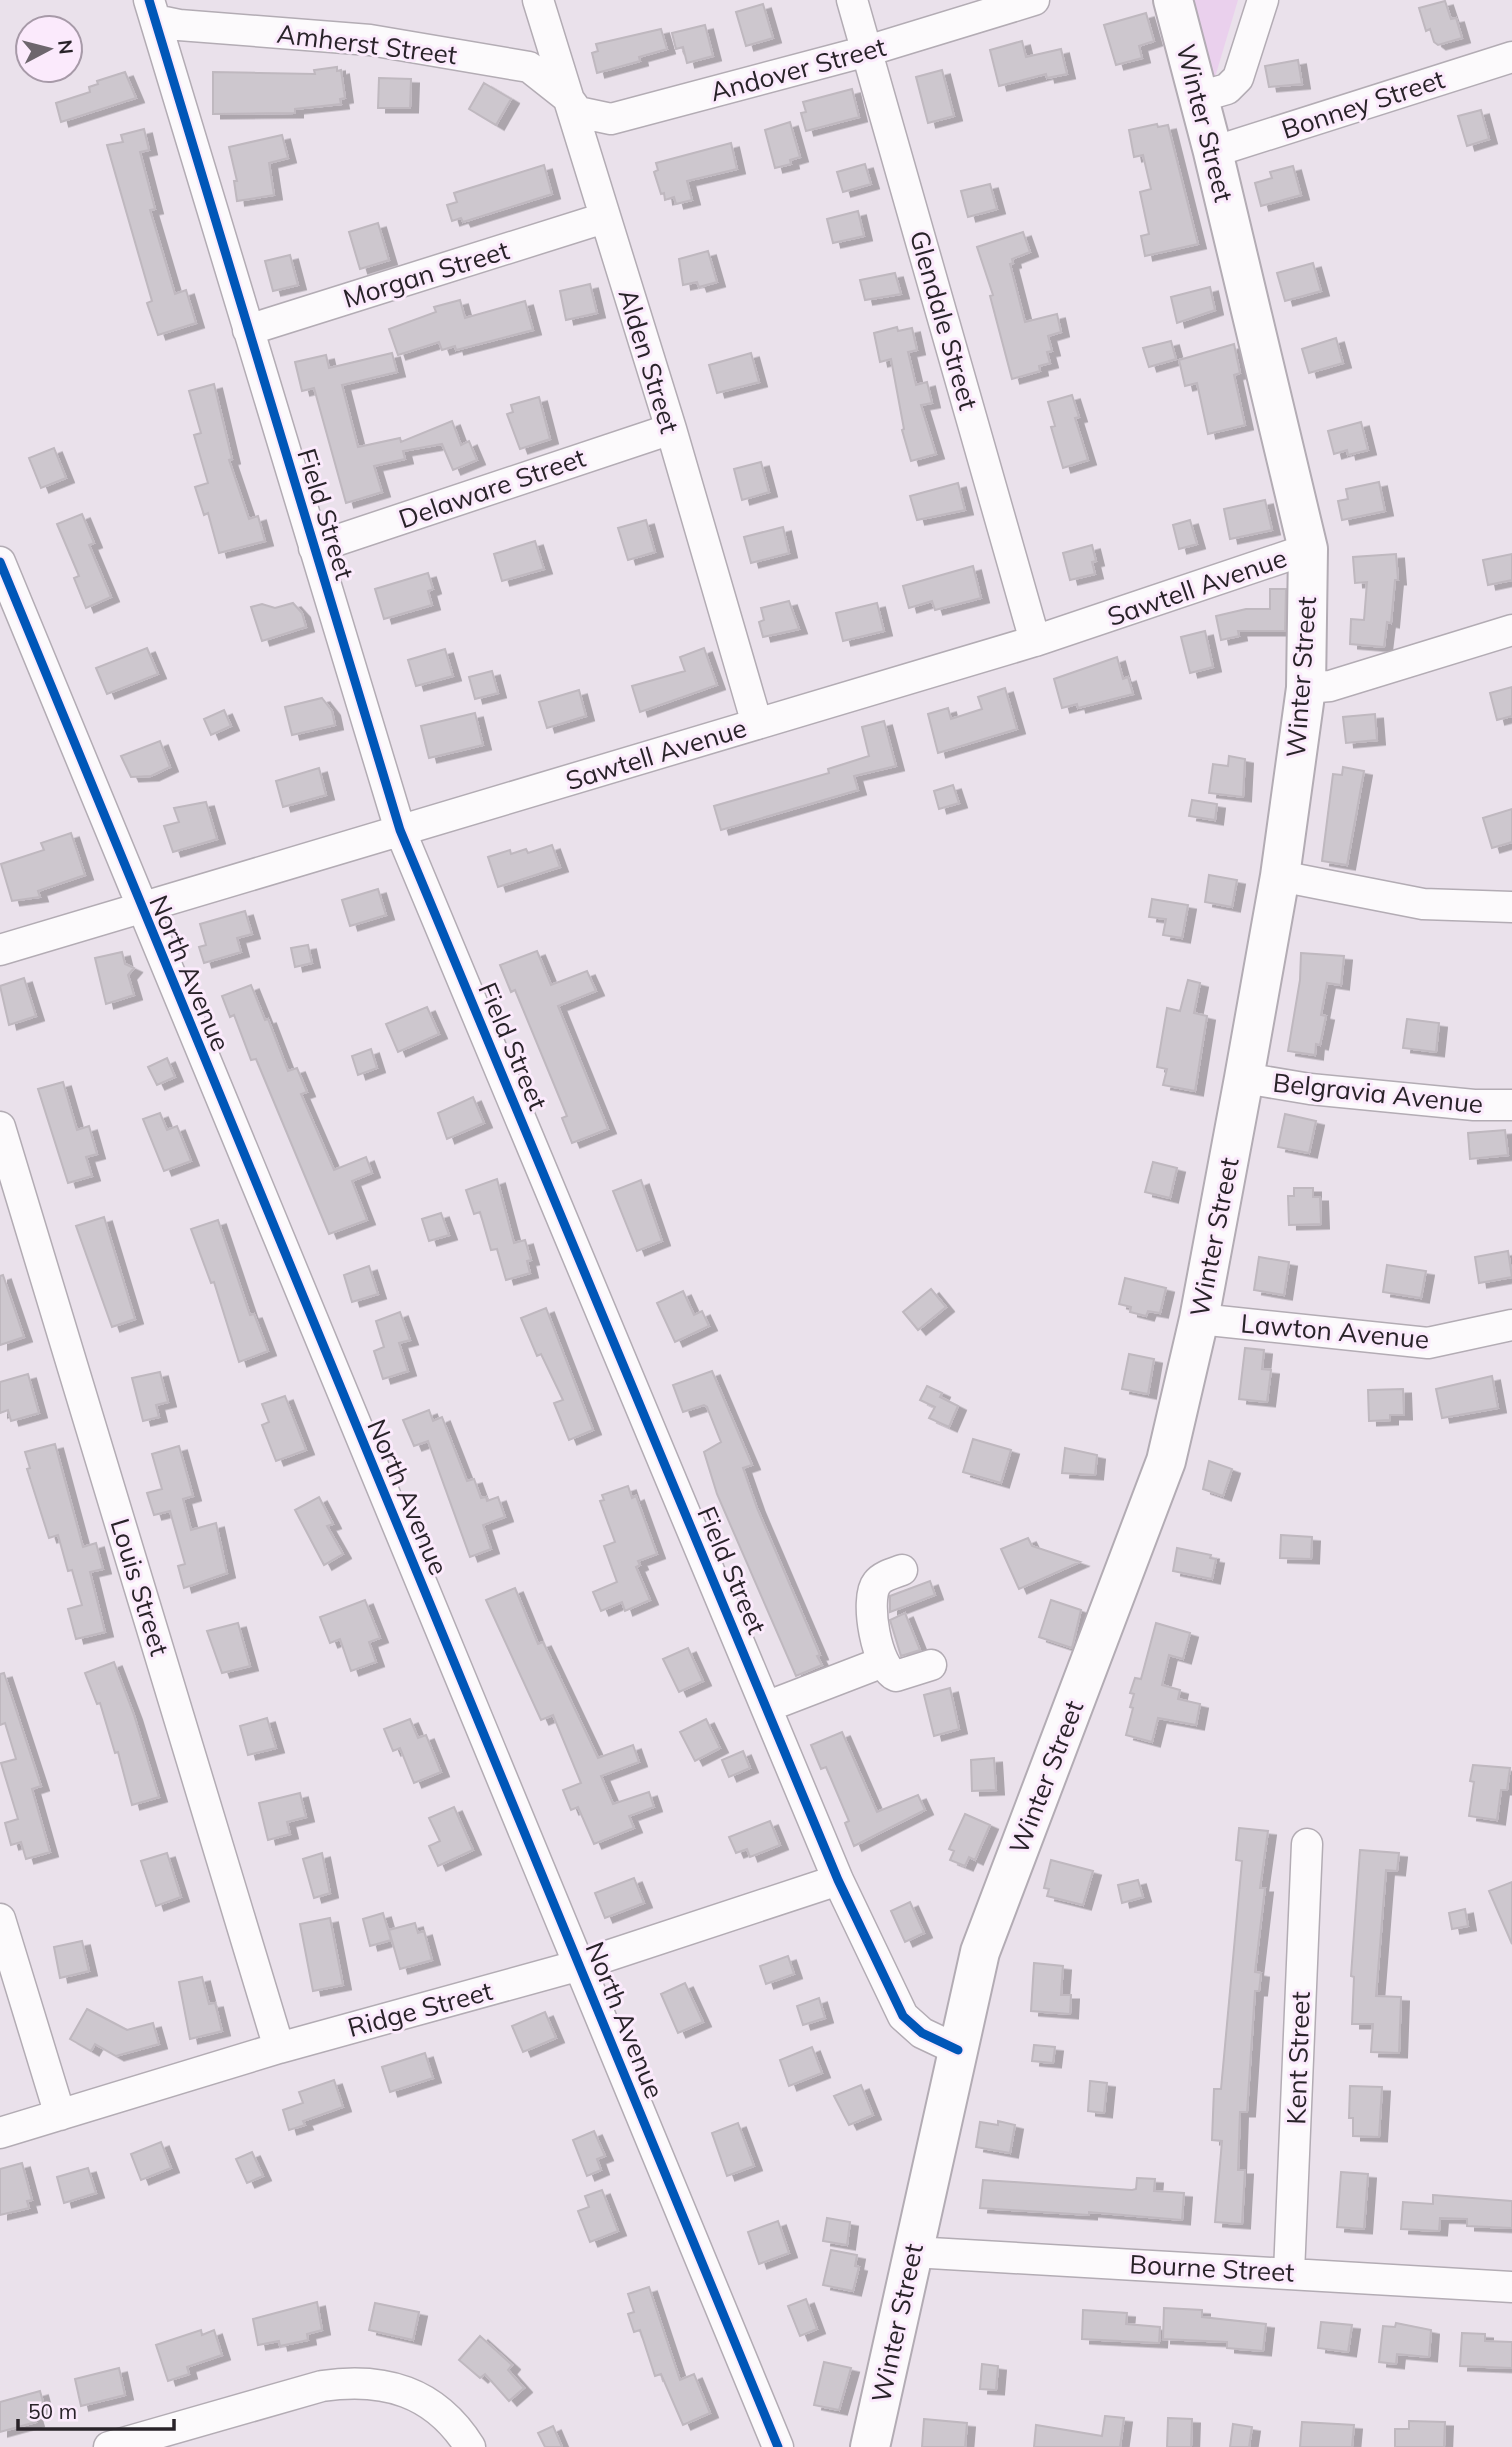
<svg xmlns="http://www.w3.org/2000/svg" width="1512" height="2447" font-family="Mulish,sans-serif">
  <style>
    .green { fill: #ead0ed }
    .building { fill: #cdc7ce; stroke: #bfb8bf; stroke-width: 2; filter: url(#shadow) }
    .lines { fill: none; stroke-linecap: round; stroke-linejoin: round }
    .minor-casing { stroke: #b3acb4; stroke-width: 33 }
    .major-casing { stroke: #b3acb4; stroke-width: 42 }
    .minor { stroke: #fcfafc; stroke-width: 30 }
    .major { stroke: #fcfafc; stroke-width: 38 }
    .cycleway-casing { stroke: #fbeafc; stroke-width: 13 }
    .cycleway { stroke: #0057b8; stroke-width: 9 }
    .labels { text-anchor: middle; dominant-baseline: central; stroke-width: 6; stroke-linejoin: round; paint-order: stroke }
    .street-label { font-size: 26px; fill: #292329; stroke: #fbeafc }
  </style>
  <defs>
    <filter id="shadow"><feDropShadow dx="8" dy="4.5" stdDeviation="0" flood-color="#0004"/></filter>
  </defs>
  <rect width="100%" height="100%" fill="#eae1eb"/>
  <path class="green" d="M1191 0H1238L1213 84Z"/>
  <path class="building" d="M1445 1 1451 19 1456 18 1462 38 1438 45 1434 42 1430 29 1426 31 1419 8Z
    M763 4 773 38 746 46 736 12Z
    M1146 13 1154 41 1139 46 1142 58 1116 65 1104 25Z
    M705 25 713 56 687 63 683 47 676 49 672 33Z
    M661 29 667 49 639 57 640 61 597 73 592 53 598 51 596 44Z
    M1022 41 1026 57 1061 49 1067 74 1047 78 1046 74 999 86 990 50Z
    M1298 60 1302 84 1269 87 1265 66Z
    M337 67V71L341 70 345 98 340 99 341 104 295 109V113L213 114V72L315 74 314 70Z
    M942 70 954 116 928 123 916 77Z
    M125 72 136 98 61 122 56 103 90 92 89 87 98 84 97 81Z
    M379 78 411 79 410 108H378Z
    M484 83 511 99 496 125 469 109Z
    M852 89 859 117 806 131 801 113 806 112 803 102Z
    M1481 110 1489 139 1467 146 1458 116Z
    M790 122 800 157 790 160 791 164 775 168 765 130Z
    M1157 124 1158 127 1168 125 1198 244 1145 256 1141 236 1149 234 1140 192 1151 189 1143 155 1134 157 1129 130Z
    M144 129 149 150 140 152 155 209 150 210 175 294 186 290 196 323 158 335 147 303 152 301 107 145 123 142 121 135Z
    M282 135 288 158 269 163 274 195 237 201 234 181H237L229 147Z
    M731 143 737 169 687 181 692 200 676 204 674 197 665 200 664 193 661 194 654 172 658 170 656 163Z
    M865 164 871 184 843 192 837 172Z
    M544 165 552 194 463 222 461 218 452 221 447 205 457 202 454 193Z
    M1293 166 1301 195 1261 206 1255 183 1272 178 1270 172Z
    M990 184 997 209 968 217 961 191Z
    M858 211 864 236 833 243 827 219Z
    M378 223 389 260 360 269 349 232Z
    M1023 232 1030 252 1012 259 1013 263 1010 264 1025 322 1057 314 1061 332 1048 336 1052 351 1047 352 1050 363 1039 366 1040 371 1012 379 990 296 993 295 977 247Z
    M708 251 717 282 699 287 697 282 683 285 679 259Z
    M290 255 298 285 273 291 265 261Z
    M1313 263 1321 291 1285 301 1277 273Z
    M895 273 901 294 865 300 860 280Z
    M590 284 597 313 566 320 560 291Z
    M1210 287 1215 310 1177 323 1171 297Z
    M460 300 465 318 525 301 533 330 456 350 455 346 442 350 439 342 398 355 389 329 436 312 434 307Z
    M897 327 898 331 912 328 917 350 908 352 916 385 927 382 932 403 921 405 936 454 911 461 902 430 904 429 891 359 880 362 874 333Z
    M1336 338 1343 363 1309 373 1302 349Z
    M1171 341 1176 359 1149 367 1143 348Z
    M1234 344 1240 373 1234 375 1245 425 1208 434 1197 383 1185 386 1179 360Z
    M392 353 397 372 342 385 358 447 400 438 401 442 452 421 461 445 469 441 477 460 453 470 442 444 403 451 405 459 374 466 382 492 346 503 314 388 302 391 295 362 326 355 329 368Z
    M751 353 759 382 717 393 709 365Z
    M214 384 232 459 229 460 249 519 258 516 265 541 219 553 208 513 204 515 195 487 208 483 194 435 201 433 189 391Z
    M1072 395 1079 417 1075 418 1088 460 1063 468 1051 427 1055 426 1048 402Z
    M539 397 550 439 520 449 507 414 513 412 511 405Z
    M1361 422 1368 450 1348 455 1347 450 1334 454 1328 431Z
    M54 448 66 478 41 488 29 458Z
    M761 462 769 492 742 500 734 469Z
    M1379 482 1385 511 1342 520 1338 501 1348 499 1346 489Z
    M958 483 965 510 917 520 910 496Z
    M1265 500 1272 530 1230 539 1224 509Z
    M82 514 94 543 89 545 111 597 86 608 74 578 79 576 57 524Z
    M646 520 655 552 628 560 618 528Z
    M1190 520 1197 544 1179 549 1173 525Z
    M783 527 789 553 751 563 744 537Z
    M535 541 544 569 502 581 494 554Z
    M1092 545 1096 561 1092 562 1095 574 1070 580 1063 553Z
    M1396 554 1398 580H1395L1391 623 1387 622 1384 647 1350 644 1351 619 1364 620 1367 582 1355 583 1353 557Z
    M1512 554V580L1488 585 1483 560Z
    M973 566 981 598 935 610 932 601 909 608 903 586Z
    M428 573 433 589 428 591 432 605 384 619 375 589Z
    M1270 589H1286L1285 631H1238L1239 636 1221 640 1216 616 1246 609H1270Z
    M789 601 799 629 763 637 759 622 764 620 761 608Z
    M293 603 302 613 306 627 262 641 251 607 262 604 275 608Z
    M877 603 884 631 843 641 836 613Z
    M1205 631 1213 667 1190 673 1181 637Z
    M147 648 158 674 107 694 96 668Z
    M704 648 717 685 640 712 632 686 685 671 680 657Z
    M445 649 453 676 416 686 408 660Z
    M1117 657 1123 679 1128 677 1133 694 1078 708 1077 704 1062 708 1054 679Z
    M492 671 498 693 475 699 469 677Z
    M1512 687V716L1497 720 1490 693Z
    M1005 688 1017 729 938 753 928 714 948 708 951 719 982 709 978 697Z
    M579 690 586 716 547 728 539 702Z
    M322 698 332 711 335 725 292 735 285 707Z
    M224 710 231 726 211 735 204 719Z
    M475 713 483 745 429 758 421 726Z
    M1375 714 1377 740 1346 743 1343 717Z
    M884 721 896 766 854 776 858 790 721 830 714 806 829 773 828 769 869 756 862 727Z
    M160 741 170 767 151 776 131 777 121 756Z
    M1229 756 1245 759 1243 797 1209 793 1213 764 1228 766Z
    M1343 767 1364 771 1347 865 1322 861 1333 774 1342 775Z
    M319 768 326 795 283 807 276 781Z
    M953 785 959 803 939 809 934 791Z
    M1192 800 1217 804 1215 820 1189 816Z
    M206 802 217 839 173 852 164 826 179 822 174 808Z
    M1512 809V842L1492 848 1483 818Z
    M71 833 85 875 38 891 40 897 12 901 1 864 44 850 41 843Z
    M552 845 560 867 498 887 488 857 510 850 511 854 526 849 528 853Z
    M1209 875 1237 880 1232 907 1205 902Z
    M378 889 386 915 350 926 342 900Z
    M1152 899 1188 905 1182 938 1163 935 1166 919 1149 917Z
    M245 911 252 934 237 938 241 952 204 963 199 947 206 945 200 924Z
    M308 945 312 963 295 967 291 948Z
    M537 951 551 985 587 971 596 991 558 1006 608 1129 572 1143 562 1118 567 1116 515 990 511 992 500 965Z
    M122 952 125 964 134 968 128 975 134 995 106 1004 95 958Z
    M1301 953 1344 956 1341 985 1327 983 1321 1015 1326 1016 1320 1045 1316 1044 1315 1055 1288 1051 1300 980Z
    M24 978 36 1016 9 1025 0 986Z
    M1188 980 1200 983 1194 1013 1207 1016 1195 1091 1163 1085 1167 1069 1157 1067 1167 1008 1180 1011Z
    M251 985 265 1020 268 1019 288 1071 297 1068 307 1092 301 1094 334 1170 366 1157 372 1173 352 1181 367 1220 329 1234 256 1059 251 1060 234 1015 230 1017 222 996Z
    M427 1007 439 1034 398 1052 386 1024Z
    M1407 1019 1439 1023 1436 1052 1403 1048Z
    M371 1049 377 1068 358 1075 352 1056Z
    M167 1058 175 1077 157 1085 148 1067Z
    M63 1082 77 1130 89 1126 97 1154 86 1157 92 1176 68 1183 38 1089Z
    M473 1097 484 1123 447 1139 438 1113Z
    M160 1113 167 1130 177 1126 191 1161 164 1171 143 1119Z
    M1285 1114 1316 1121 1309 1153 1278 1147Z
    M1505 1130 1508 1155 1470 1159 1468 1133Z
    M1153 1162 1177 1168 1170 1198 1145 1192Z
    M497 1179 514 1243 525 1240 531 1260 527 1261 530 1273 506 1280 497 1249 491 1250 480 1212 474 1214 466 1190Z
    M641 1180 662 1241 637 1251 613 1191Z
    M1294 1188H1313V1197H1320L1321 1224 1289 1225 1288 1196H1294Z
    M441 1213 449 1235 429 1241 422 1219Z
    M104 1217 135 1319 112 1327 76 1226Z
    M218 1220 250 1315 254 1314 268 1351 239 1362 214 1282 211 1283 191 1229Z
    M1508 1251 1512 1277 1479 1283 1475 1257Z
    M1259 1257 1289 1262 1284 1295 1254 1290Z
    M1387 1265 1426 1271 1421 1298 1383 1292Z
    M369 1266 378 1294 352 1302 344 1275Z
    M3 1275 24 1337 0 1345V1276Z
    M1125 1278 1166 1288 1160 1313 1148 1311 1146 1316 1130 1312 1131 1307 1119 1304Z
    M931 1289 946 1307 918 1330 903 1312Z
    M683 1291 694 1315 702 1311 709 1326 675 1342 657 1303Z
    M546 1308 593 1430 569 1440 554 1403 563 1400 541 1354 537 1356 521 1318Z
    M400 1312 410 1340 399 1343 408 1371 383 1379 374 1351 384 1347 376 1321Z
    M1245 1348 1264 1350 1262 1369 1271 1370 1267 1402 1239 1399Z
    M1129 1354 1154 1359 1148 1394 1122 1389Z
    M712 1371 752 1465 743 1468 757 1508 820 1655 817 1656 822 1665 796 1676 717 1494 704 1452 721 1442 707 1407 704 1405 683 1412 673 1385Z
    M160 1372 168 1402 156 1405 159 1417 143 1421 132 1378Z
    M28 1374 39 1413 11 1421 8 1410 0 1413V1382Z
    M1492 1376 1498 1408 1442 1418 1436 1389Z
    M927 1386 942 1393 940 1397 958 1406 949 1427 929 1418 935 1407 920 1400Z
    M1403 1389 1404 1415H1390V1420L1369 1421 1368 1390Z
    M285 1396 306 1450 276 1461 262 1425 269 1422 262 1404Z
    M429 1410 433 1421 442 1417 467 1481 474 1479 481 1498 486 1497 487 1501 498 1497 505 1517 483 1525 491 1549 470 1557 428 1441 414 1446 403 1420Z
    M973 1439 1011 1450 1001 1483 963 1472Z
    M55 1444 83 1547 96 1543 103 1569 90 1572 105 1632 76 1639 68 1609 82 1605 72 1570 68 1571 58 1535 49 1538 27 1469 30 1468 25 1452Z
    M179 1446 193 1496 183 1499 191 1530 216 1523 227 1573 184 1588 178 1566 185 1564 170 1511 154 1515 147 1493 162 1489 152 1454Z
    M1065 1448 1097 1455 1095 1475 1062 1473Z
    M1209 1461 1232 1469 1223 1496 1203 1489Z
    M628 1486 632 1498 636 1496 657 1554 638 1561 640 1565 636 1567 650 1600 625 1611 622 1602 601 1611 593 1592 617 1582 604 1546 615 1542 600 1501 604 1500 602 1495Z
    M319 1497 333 1524 327 1526 343 1554 324 1565 295 1510Z
    M1281 1535 1312 1537 1311 1559 1280 1558Z
    M1028 1538 1032 1546 1080 1562 1019 1589 1001 1549Z
    M1177 1548 1211 1555 1210 1558 1216 1559 1212 1579 1173 1571Z
    M930 1581 935 1595 890 1612V1596Z
    M515 1588 538 1644 543 1642 598 1758 633 1745 639 1762 601 1776 613 1804 649 1792 654 1807 629 1816 634 1828 594 1844 578 1807 571 1810 563 1790 581 1783 553 1715 541 1720 486 1600Z
    M365 1600 380 1638 369 1642 376 1662 351 1671 340 1639 330 1643 320 1617Z
    M1051 1600 1081 1610 1072 1648 1039 1637Z
    M905 1613 920 1650 901 1656 890 1620Z
    M238 1623 250 1666 222 1673 207 1631Z
    M1156 1623 1190 1633 1183 1659 1169 1655 1162 1685 1180 1690 1178 1699 1200 1704 1196 1725 1158 1718 1152 1742 1126 1735 1133 1708 1130 1707 1134 1694 1130 1693 1135 1678 1141 1679Z
    M688 1648 703 1681 679 1692 663 1659Z
    M114 1662 134 1715 159 1797 132 1805 118 1752 115 1753 100 1703 97 1704 85 1673Z
    M4 1673 41 1786 32 1789 50 1852 26 1859 21 1842 11 1845 5 1823 18 1819 1 1763 16 1759 5 1723 0 1725V1674Z
    M950 1688 959 1729 934 1736 924 1695Z
    M267 1718 276 1748 248 1755 240 1726Z
    M410 1719 418 1738 426 1735 441 1772 414 1783 400 1748 393 1751 384 1729Z
    M706 1719 720 1748 695 1761 680 1732Z
    M842 1732 877 1812 918 1795 925 1810 854 1846 845 1823 849 1821 826 1767 821 1769 811 1745Z
    M743 1751 750 1768 729 1777 722 1760Z
    M994 1758 996 1790 972 1791 971 1760Z
    M1473 1765 1510 1768 1507 1790H1501L1497 1820 1469 1816 1474 1782 1470 1781Z
    M300 1793 306 1817 287 1822 290 1834 268 1840 259 1803Z
    M454 1807 473 1850 438 1866 429 1846 440 1841 429 1818Z
    M965 1814 990 1825 975 1860 969 1857 965 1866 950 1860 954 1851 949 1849Z
    M770 1821 780 1845 750 1857 747 1849 736 1853 729 1837Z
    M1239 1828 1268 1831 1260 1888H1265L1255 1972 1261 1973 1259 1991H1255L1247 2112H1240L1238 2170H1245L1242 2224 1215 2222 1222 2141 1212 2140 1214 2089H1221L1242 1861 1236 1860Z
    M1360 1850 1399 1853 1397 1871 1386 1870 1376 1996 1401 1997 1399 2053 1371 2052 1373 2024H1352L1354 1977 1351 1976Z
    M167 1853 181 1897 156 1906 141 1861Z
    M322 1853 330 1893 314 1898 303 1859Z
    M1051 1860 1093 1871 1083 1905 1047 1896 1049 1889 1044 1888Z
    M634 1878 644 1903 605 1918 595 1893Z
    M1138 1880 1143 1897 1122 1903 1118 1885Z
    M1512 1882V1944L1489 1891Z
    M910 1902 924 1933 905 1942 891 1911Z
    M1465 1909 1468 1926 1452 1929 1449 1913Z
    M383 1913 391 1940 370 1946 363 1919Z
    M330 1918 343 1985 313 1991 300 1924Z
    M415 1923 418 1933 424 1931 432 1960 400 1969 389 1930Z
    M82 1941 89 1971 60 1978 54 1947Z
    M788 1956 794 1974 766 1984 760 1966Z
    M1034 1963 1063 1966 1061 1995H1071L1070 2014 1031 2011Z
    M202 1977 209 2004 215 2003 222 2031 190 2039 179 1982Z
    M685 1983 703 2022 678 2033 661 1994Z
    M819 1998 825 2018 803 2025 797 2006Z
    M87 2009 127 2030 153 2023 159 2044 116 2056 95 2044 91 2051 70 2039Z
    M545 2012 556 2038 523 2052 512 2026Z
    M1034 2045 1055 2047 1053 2063 1032 2061Z
    M812 2047 822 2073 789 2086 780 2060Z
    M425 2053 433 2078 390 2092 382 2067Z
    M334 2080 343 2107 303 2121 305 2125 289 2130 283 2110 303 2103 299 2092Z
    M1090 2081 1107 2083 1104 2113 1088 2111Z
    M861 2085 873 2115 849 2125 834 2096Z
    M1350 2086 1382 2087 1379 2137 1353 2136V2118H1349Z
    M998 2121 1015 2125 1010 2153 976 2147 980 2122 998 2125Z
    M738 2123 754 2166 727 2176 712 2133Z
    M594 2131 605 2156 597 2159 601 2170 587 2176 573 2140Z
    M161 2142 171 2168 141 2180 131 2154Z
    M252 2152 263 2176 247 2183 236 2159Z
    M22 2163 32 2200 27 2201 29 2208 0 2215V2169Z
    M88 2168 96 2193 64 2203 57 2177Z
    M1341 2172 1368 2174 1364 2229 1337 2227Z
    M1137 2178 1155 2179 1154 2191 1184 2193 1182 2220 1089 2212V2215L980 2208 983 2180 1132 2190 1136 2189Z
    M602 2190 618 2231 590 2242 578 2211 589 2207 585 2196Z
    M1433 2195 1512 2201V2228L1467 2226V2219L1440 2218 1439 2231 1401 2229 1403 2202 1433 2204Z
    M827 2218 850 2222 847 2245 823 2241Z
    M778 2221 789 2253 759 2264 748 2232Z
    M831 2250 857 2255 855 2266 859 2267 853 2291 823 2285Z
    M649 2287 680 2380 694 2374 710 2413 683 2425 661 2374 655 2376 640 2330 634 2332 628 2314 634 2312 628 2294Z
    M806 2299 817 2329 800 2336 788 2306Z
    M317 2302 322 2330 307 2334 308 2340 280 2346 279 2341 258 2345 253 2319Z
    M375 2303 419 2312 413 2340 369 2330Z
    M1164 2308 1202 2310V2317L1266 2324 1263 2351 1227 2348V2342L1163 2339Z
    M1083 2310 1127 2313 1126 2324 1160 2327 1159 2343 1082 2339Z
    M1321 2322 1352 2325 1348 2352 1318 2348Z
    M1396 2323 1431 2330 1429 2357 1397 2354 1396 2364 1379 2362 1383 2326 1395 2327Z
    M201 2330 202 2335 214 2330 222 2355 187 2367 189 2374 168 2381 156 2345Z
    M1462 2333 1485 2334V2341L1512 2342V2368L1460 2366Z
    M480 2336 512 2365 508 2370 524 2388 509 2401 485 2374 480 2378 459 2360Z
    M824 2362 851 2368 839 2410 814 2405Z
    M982 2364 998 2366 996 2390 980 2389Z
    M119 2368 125 2395 81 2406 75 2379Z
    M40 2391 45 2409 33 2412 36 2422 0 2432V2402Z
    M1105 2416 1124 2418 1120 2447H1034L1036 2425 1102 2436Z
    M1168 2418 1192 2419 1191 2447H1167Z
    M924 2419 967 2423 965 2447H922Z
    M1409 2421 1445 2422 1444 2447H1395V2429H1409Z
    M1302 2422 1354 2425 1352 2447H1300Z
    M1233 2424 1252 2427 1249 2447H1230Z
    M553 2426 562 2447H545L538 2433Z"/>
  <g class="lines">
    <defs>
      <path id="minor" d="M149 0 400 830 838 1880 903 2016 922 2033 958 2050
        M538 0 671 429 757 724
        M852 0 1035 641
        M155 20 179 25 370 40 529 67 567 97 578 112 611 119 867 51 1034 0
        M1199 97 1227 89 1238 78 1263 0
        M1213 152 1512 57
        M248 330 604 218
        M314 548 671 429
        M0 562 778 2447
        M1306 688 1330 686 1512 630
        M1280 876 1423 904 1512 907
        M0 950 1035 641 1308 549
        M1244 1078 1310 1089 1474 1105H1512
        M0 1127 279 2048
        M1199 1319 1428 1343 1512 1325
        M902 1570C894 1573 882 1576 877 1583 864 1599 877 1669 896 1676L931 1665
        M766 1707 883 1662
        M0 1919 60 2115
        M0 2133 279 2048 580 1965 838 1880
        M913 2252 1512 2287
        M1289 2273 1307 1844
        M109 2447 322 2386C384 2377 435 2391 470 2447"/>
      <path id="major" d="M870 2447 980 1952 1166 1461 1199 1319 1244 1078 1280 876 1306 688 1308 549 1213 152 1173 0"/>
    </defs>
    <use href="#minor" class="minor-casing"/>
    <use href="#major" class="major-casing"/>
    <use href="#minor" class="minor"/>
    <use href="#major" class="major"/>
    <defs>
      <path id="cycleway" d="M149 0 400 830 838 1880 903 2016 922 2033 958 2050
        M0 562 778 2447"/>
    </defs>
    <use href="#cycleway" class="cycleway-casing"/>
    <use href="#cycleway" class="cycleway"/>
  </g>
  <g class="labels">
    <g class="street-label">
      <text transform="translate(367 44) rotate(7)">Amherst Street</text>
      <text transform="translate(798 69) rotate(-15)">Andover Street</text>
      <text transform="translate(1363 104) rotate(-18)">Bonney Street</text>
      <text transform="translate(1205 123) rotate(76)">Winter Street</text>
      <text transform="translate(426 274) rotate(-17)">Morgan Street</text>
      <text transform="translate(944 320) rotate(74)">Glendale Street</text>
      <text transform="translate(649 361) rotate(73)">Alden Street</text>
      <text transform="translate(492 488) rotate(-19)">Delaware Street</text>
      <text transform="translate(326 514) rotate(73)">Field Street</text>
      <text transform="translate(1197 587) rotate(-19)">Sawtell Avenue</text>
      <text transform="translate(1301 677) rotate(-86)">Winter Street</text>
      <text transform="translate(656 754) rotate(-17)">Sawtell Avenue</text>
      <text transform="translate(190 973) rotate(67)">North Avenue</text>
      <text transform="translate(513 1046) rotate(67)">Field Street</text>
      <text transform="translate(1378 1093) rotate(6)">Belgravia Avenue</text>
      <text transform="translate(1214 1237) rotate(-79)">Winter Street</text>
      <text transform="translate(1335 1331) rotate(5)">Lawton Avenue</text>
      <text transform="translate(408 1497) rotate(67)">North Avenue</text>
      <text transform="translate(732 1570) rotate(67)">Field Street</text>
      <text transform="translate(140 1587) rotate(73)">Louis Street</text>
      <text transform="translate(1046 1777) rotate(-69)">Winter Street</text>
      <text transform="translate(420 2009) rotate(-15)">Ridge Street</text>
      <text transform="translate(625 2020) rotate(68)">North Avenue</text>
      <text transform="translate(1298 2058) rotate(-88)">Kent Street</text>
      <text transform="translate(1212 2268) rotate(3)">Bourne Street</text>
      <text transform="translate(897 2323) rotate(-78)">Winter Street</text>
    </g>
  </g>
  <g transform="translate(49 49) rotate(83)"><circle r="33" fill="#fbeafc" stroke="#a79aa8" stroke-width="2"/>
  <path d="M0-5L12 26L0 18L-12 26Z" fill="#6d666d"/>
  <text y="-10" font-size="19" font-weight="bold" text-anchor="middle" fill="#292329">N</text>
  </g>
  <path d="M18 2419v10h156v-10" fill="none" stroke="#292329" stroke-width="3.5"/>
  <text x="28" y="2419" font-size="21" fill="#292329" stroke="#fbeafc" stroke-width="5" paint-order="stroke">50 m</text>
</svg>
